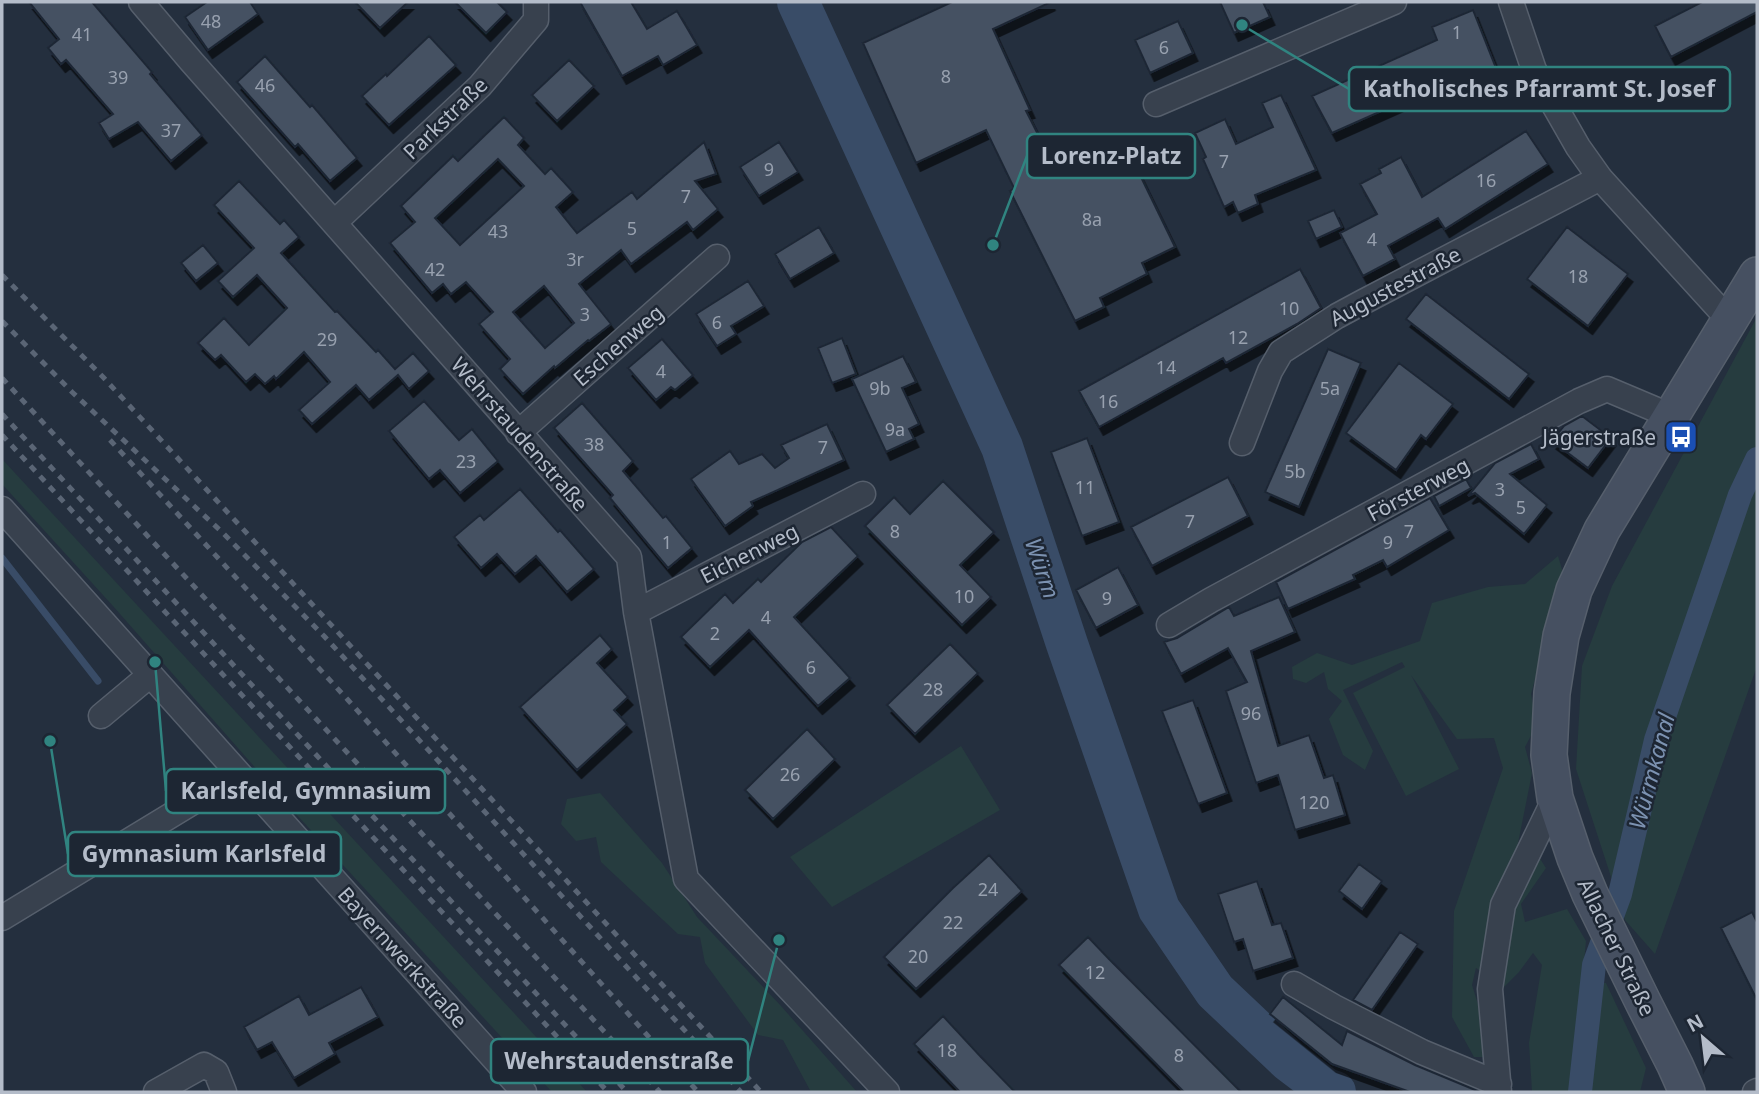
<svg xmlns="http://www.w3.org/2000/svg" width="1759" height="1094" font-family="'Noto Sans',sans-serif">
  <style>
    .green { fill: #263c3f }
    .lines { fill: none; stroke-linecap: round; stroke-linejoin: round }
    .stream { stroke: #394c67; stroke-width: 7 }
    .canal { stroke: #394c67; stroke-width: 24 }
    .river { stroke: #394c67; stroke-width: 42 }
    .building { fill: #455162; stroke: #1f2835; stroke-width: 2; fill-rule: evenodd; filter: url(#shadow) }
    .street-casing { stroke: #565f6c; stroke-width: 27 }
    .secondary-casing { stroke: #565f6c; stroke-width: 38 }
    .street { stroke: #38414e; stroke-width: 24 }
    .secondary { stroke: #465061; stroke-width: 35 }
    .rail { stroke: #5a6575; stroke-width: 5; stroke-dasharray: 7 7; stroke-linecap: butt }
    .labels { text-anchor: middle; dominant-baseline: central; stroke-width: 5; stroke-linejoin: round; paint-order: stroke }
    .number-label { font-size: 18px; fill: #98a1af }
    .street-label { font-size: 21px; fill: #b4bcc9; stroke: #1d2633 }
    .poi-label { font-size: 21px; fill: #b4bcc9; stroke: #1d2633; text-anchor: end }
    .water-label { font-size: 23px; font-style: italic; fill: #7c92b1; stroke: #1d2633 }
    .leader { fill: none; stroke: #308480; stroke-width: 2.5 }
    .callout-dot { fill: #308480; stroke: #1d2633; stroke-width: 2.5 }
    .callout { fill: #1d2633; stroke: #308480; stroke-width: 2.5 }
    .callout-label { font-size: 23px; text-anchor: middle; font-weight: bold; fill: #b4bcc9 }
  </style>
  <defs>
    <filter id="shadow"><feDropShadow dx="4.5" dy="8" stdDeviation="0" flood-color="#0009"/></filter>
  </defs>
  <rect width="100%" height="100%" fill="#242f3e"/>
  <path class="green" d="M1757 317V666L1655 954 1625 920 1576 769 1582 666 1612 586Z
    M2 459 587 1092H552L296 814 113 606 2 484Z
    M1558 556 1564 576 1531 694 1537 724 1525 747 1532 773 1517 848 1537 854 1546 868 1521 904 1525 922 1567 909 1586 941 1582 983H1606L1646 1068 1640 1092H1532L1529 1043 1542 965 1533 953 1519 972 1504 987 1476 968 1472 985 1491 1046 1486 1057H1474L1452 1017 1454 911 1503 768 1494 738 1457 739 1411 675 1459 769 1406 796 1353 693 1405 667 1402 662 1343 690 1373 751 1365 770 1343 755 1329 719 1342 701 1328 689 1324 672 1306 683 1293 679 1292 667 1317 653 1352 665 1420 641 1432 603 1488 587 1525 584Z
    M961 746 1000 810 832 907 790 857Z
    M600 793 662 863 697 917 781 1006 857 1092H811L783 1040 758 1035 705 963 700 937 678 934 601 862 596 837 576 841 561 824 567 799Z"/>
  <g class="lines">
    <path class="stream" d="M2 558 98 681"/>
    <path class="canal" d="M1580 1092 1594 965 1620 894 1656 740 1740 495 1757 459"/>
    <path class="river" d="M798 2 1002 447 1067 644 1159 909 1215 991 1289 1061 1326 1089 1335 1092"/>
  </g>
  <path class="building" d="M29 2H92L152 72 150 74 202 135 171 161 138 122 109 139 99 123 113 114 66 60 61 64 48 48 59 39Z
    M207 2H250L258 14 208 50 185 17Z
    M355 2H408L380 28Z
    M455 2H497L507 12 486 33Z
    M580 2H631L647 29 677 11 697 45 663 65 658 56 622 76Z
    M952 2H1051L993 29 1030 110 1026 111 1055 168 1121 136 1175 247 1142 263 1147 274 1100 298 1104 307 1075 321 1010 191 1014 188 986 130 916 163 863 43Z
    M1220 2H1263L1270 17 1234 33Z
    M1702 2H1757V12L1671 57 1655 26Z
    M1473 10 1503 86 1462 102 1453 79 1332 133 1312 96 1437 40 1432 27Z
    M1178 21 1193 53 1150 73 1135 40Z
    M429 36 456 65 389 125 362 96 386 74 387 76Z
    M265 56 310 107 312 105 357 158 330 181 298 144 295 147 237 82Z
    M569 60 594 86 557 121 532 95Z
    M1281 95 1316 170 1255 195 1258 204 1238 213 1233 202 1224 207 1203 159 1206 157 1195 133 1225 119 1236 144 1273 127 1262 103Z
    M504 117 524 138 518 145 545 174 551 168 573 192 556 207 577 233 632 192 637 199 704 142 716 174 695 181 718 209 693 230 687 222 631 264 621 250 579 284 611 324 589 341 588 340 555 368 554 366 523 394 500 369 510 359 479 324 493 312 466 282 451 294 443 284 432 293 390 243 415 222 401 206 453 156 458 161ZM498 159 524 186 460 245 435 218ZM544 286 574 323 545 348 513 312Z
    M1526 131 1548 164 1445 229 1438 218 1388 246 1395 259 1363 276 1340 233 1377 214 1360 184 1381 173 1379 169 1401 157 1422 197Z
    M779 142 798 172 759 196 740 167Z
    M239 181 280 224 284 220 299 237 281 253 335 312 337 311 376 352 378 350 395 369 413 353 429 371 409 389 398 375 369 400 356 385 312 424 299 410 330 382 304 352 276 379 274 376 265 384 255 374 246 382 221 355 215 360 198 343 224 318 249 345 287 308 257 275 233 297 218 281 254 248 214 205Z
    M1334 210 1342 227 1316 239 1308 221Z
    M819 227 834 253 790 279 775 254Z
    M1567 227 1628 274 1588 326 1527 279Z
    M203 245 218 263 196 281 181 263Z
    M1300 269 1321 308 1297 324 1226 363 1223 358 1099 427 1079 391Z
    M748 281 764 306 731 326 736 334 717 346 696 314Z
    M1426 294 1529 374 1509 399 1406 319Z
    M842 338 856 374 832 383 818 348Z
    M662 339 693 375 675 390 671 387 656 400 628 368Z
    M1328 349 1361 363 1299 507 1265 492Z
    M903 356 916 382 902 388 919 424 909 429 914 439 886 452 852 379Z
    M1399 363 1453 404 1426 439 1421 435 1396 470 1346 433Z
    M424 401 459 440 472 429 498 461 460 493 440 470 429 479 389 431Z
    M582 403 633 461 623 471 663 518 666 516 692 548 668 568 610 498 613 495 554 428Z
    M1582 416 1611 438 1588 468 1552 441 1564 426Z
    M827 424 844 460 751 502 753 506 725 526 691 479 730 451 739 464 762 454 775 468 789 458 781 445Z
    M1087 438 1119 522 1082 536 1051 452Z
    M1531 444 1539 459 1510 474 1547 505 1524 534 1475 493 1468 496 1495 463Z
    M1228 477 1248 516 1152 566 1131 527Z
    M1466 479 1471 488 1439 506 1434 496Z
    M943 481 994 532 960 565 991 597 962 625 865 526 894 497 910 514Z
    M520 489 558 532 560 530 594 569 567 592 536 556 515 574 497 554 481 568 454 537 480 515 484 520Z
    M1430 498 1449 530 1387 567 1383 560 1353 575 1355 579 1288 609 1276 582Z
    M831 527 858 556 794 617 850 678 818 706 749 630 710 667 681 637 725 594 733 603 758 579 761 582 802 542Z
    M1118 567 1138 605 1096 628 1076 590Z
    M1279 597 1295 632 1251 651 1278 746 1309 735 1324 778 1333 775 1345 815 1295 830 1278 775 1256 783 1226 691 1247 682 1228 648 1181 674 1164 642 1177 638 1229 607 1234 616Z
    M600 635 612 649 597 663 628 697 614 710 627 724 577 770 520 707Z
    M950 644 978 673 915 734 887 705Z
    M1193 700 1227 793 1198 804 1162 711Z
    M807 729 835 759 773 819 745 790Z
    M989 855 1022 891 916 989 884 957 953 888Z
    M1359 864 1382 881 1362 909 1339 891Z
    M1257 881 1272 925 1281 923 1293 958 1253 971 1243 939 1234 942 1218 894Z
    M1752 912 1757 922V1000L1721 928Z
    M1400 932 1418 944 1372 1010 1353 1000Z
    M1088 937 1109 959 1241 1092H1184L1059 965Z
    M361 987 378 1017 329 1043 335 1054 294 1078 272 1042 257 1050 244 1027 299 996 309 1015Z
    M1283 997 1342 1045 1347 1031 1415 1065 1480 1092H1410L1332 1064 1270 1014Z
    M943 1016 981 1057 1015 1092H960L914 1044Z"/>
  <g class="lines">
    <defs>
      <path id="street" d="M141 2 191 61 629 557 636 612 686 879 887 1092
        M1511 2 1534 70 1578 147 1600 178 1730 321
        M1156 104 1394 2
        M334 223 480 86 536 20V2
        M518 433 717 257
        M1242 443 1270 371 1281 352 1337 316 1363 302 1600 178
        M2 509 524 1092
        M636 612 863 494
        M1169 625 1211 600 1579 401 1607 389 1671 416
        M101 716 150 675
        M2 918 239 774
        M1294 984 1334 1007 1422 1052 1499 1084
        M156 1092 204 1065 216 1072 224 1092
        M1499 1092 1490 989 1503 905 1555 798
        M1755 1092 1757 1091"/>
      <path id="secondary" d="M1687 1092 1675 1065 1643 1002 1590 894 1575 858 1555 798 1549 755 1552 693 1561 636 1574 590 1602 530 1757 275"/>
    </defs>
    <use href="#street" class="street-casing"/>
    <use href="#secondary" class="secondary-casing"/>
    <use href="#street" class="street"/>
    <use href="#secondary" class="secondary"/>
    <path class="rail" d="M2 275 103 377 761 1092
      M2 321 72 392 224 534 324 636 741 1092
      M2 378 660 1092
      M2 414 627 1092
      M2 435 608 1092
      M110 440 348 700 698 1092"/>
  </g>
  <defs>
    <symbol id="bus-square" viewBox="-11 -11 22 22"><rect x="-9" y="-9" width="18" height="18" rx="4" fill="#1a4fb4" stroke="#1d2633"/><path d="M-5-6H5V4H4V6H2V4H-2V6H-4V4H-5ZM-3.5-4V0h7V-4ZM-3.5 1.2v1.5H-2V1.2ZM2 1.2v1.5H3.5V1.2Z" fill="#fff"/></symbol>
  </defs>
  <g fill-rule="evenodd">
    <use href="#bus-square" x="1662" y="418" width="38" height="38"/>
  </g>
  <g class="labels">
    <g class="number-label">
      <text x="211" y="21">48</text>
      <text x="1457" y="32">1</text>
      <text x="82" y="34">41</text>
      <text x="1164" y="47">6</text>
      <text x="946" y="76">8</text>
      <text x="118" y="77">39</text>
      <text x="265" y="85">46</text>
      <text x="171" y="130">37</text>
      <text x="1224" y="161">7</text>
      <text x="769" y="169">9</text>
      <text x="1486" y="180">16</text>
      <text x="686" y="196">7</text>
      <text x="1092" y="219">8a</text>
      <text x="632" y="228">5</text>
      <text x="498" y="231">43</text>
      <text x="1372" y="239">4</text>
      <text x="575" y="259">3r</text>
      <text x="435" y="269">42</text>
      <text x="1578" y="276">18</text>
      <text x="1289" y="308">10</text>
      <text x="585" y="314">3</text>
      <text x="717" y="322">6</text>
      <text x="1238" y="337">12</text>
      <text x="327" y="339">29</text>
      <text x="1166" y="367">14</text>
      <text x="661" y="371">4</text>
      <text x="880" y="388">9b</text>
      <text x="1330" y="388">5a</text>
      <text x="1108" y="401">16</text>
      <text x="895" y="429">9a</text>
      <text x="594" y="444">38</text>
      <text x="823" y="447">7</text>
      <text x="466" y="461">23</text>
      <text x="1295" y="471">5b</text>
      <text x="1085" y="487">11</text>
      <text x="1500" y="489">3</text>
      <text x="1521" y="507">5</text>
      <text x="1190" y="521">7</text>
      <text x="895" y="531">8</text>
      <text x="1409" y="531">7</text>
      <text x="667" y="542">1</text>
      <text x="1388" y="542">9</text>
      <text x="964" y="596">10</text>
      <text x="1107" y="598">9</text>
      <text x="766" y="617">4</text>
      <text x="715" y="633">2</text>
      <text x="811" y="667">6</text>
      <text x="933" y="689">28</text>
      <text x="1251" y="713">96</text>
      <text x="790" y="774">26</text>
      <text x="1314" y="802">120</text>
      <text x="988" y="889">24</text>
      <text x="953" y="922">22</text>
      <text x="918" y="956">20</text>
      <text x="1095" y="972">12</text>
      <text x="947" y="1050">18</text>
      <text x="1179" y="1055">8</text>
    </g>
    <g class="street-label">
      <text transform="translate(445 118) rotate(-44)">Parkstraße</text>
      <text transform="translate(1395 286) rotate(-28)">Augustestraße</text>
      <text transform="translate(618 345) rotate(-41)">Eschenweg</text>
      <text transform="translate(520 434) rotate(49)">Wehrstaudenstraße</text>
      <text transform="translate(1418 489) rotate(-28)">Försterweg</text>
      <text transform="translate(749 553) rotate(-27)">Eichenweg</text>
      <text transform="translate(1617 947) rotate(64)">Allacher Straße</text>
      <text transform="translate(403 957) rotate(48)">Bayernwerkstraße</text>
    </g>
    <g class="poi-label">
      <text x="1656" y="437">Jägerstraße</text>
    </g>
    <g class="water-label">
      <text transform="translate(1043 568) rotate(71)">Würm</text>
      <text transform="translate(1651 771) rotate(-75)">Würmkanal</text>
    </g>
  </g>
  <path class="leader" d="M1242 25L1349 89M993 245L1027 156M155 662L166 791M50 741L68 854M779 940L748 1061"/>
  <g class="callout-dot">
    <circle cx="1242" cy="25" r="7"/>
    <circle cx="993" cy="245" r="7"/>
    <circle cx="155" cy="662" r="7"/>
    <circle cx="50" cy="741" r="7"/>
    <circle cx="779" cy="940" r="7"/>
  </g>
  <g class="callout">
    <rect x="1349" y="67" width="381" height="44" rx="7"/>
    <rect x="1027" y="134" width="168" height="44" rx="7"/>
    <rect x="166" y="769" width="279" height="44" rx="7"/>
    <rect x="68" y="832" width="273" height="44" rx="7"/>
    <rect x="491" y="1039" width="257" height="44" rx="7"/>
  </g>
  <g class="callout-label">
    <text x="1539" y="97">Katholisches Pfarramt St. Josef</text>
    <text x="1111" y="164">Lorenz-Platz</text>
    <text x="306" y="799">Karlsfeld, Gymnasium</text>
    <text x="204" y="862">Gymnasium Karlsfeld</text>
    <text x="619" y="1069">Wehrstaudenstraße</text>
  </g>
  <rect width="1759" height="1094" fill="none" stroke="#b4bcc9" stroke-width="7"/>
  <g transform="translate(1703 1038) rotate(332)" stroke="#1d2633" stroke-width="5" paint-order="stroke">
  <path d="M0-5L12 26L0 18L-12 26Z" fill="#b4bcc9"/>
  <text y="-10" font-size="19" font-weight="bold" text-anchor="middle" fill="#b4bcc9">N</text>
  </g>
</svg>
